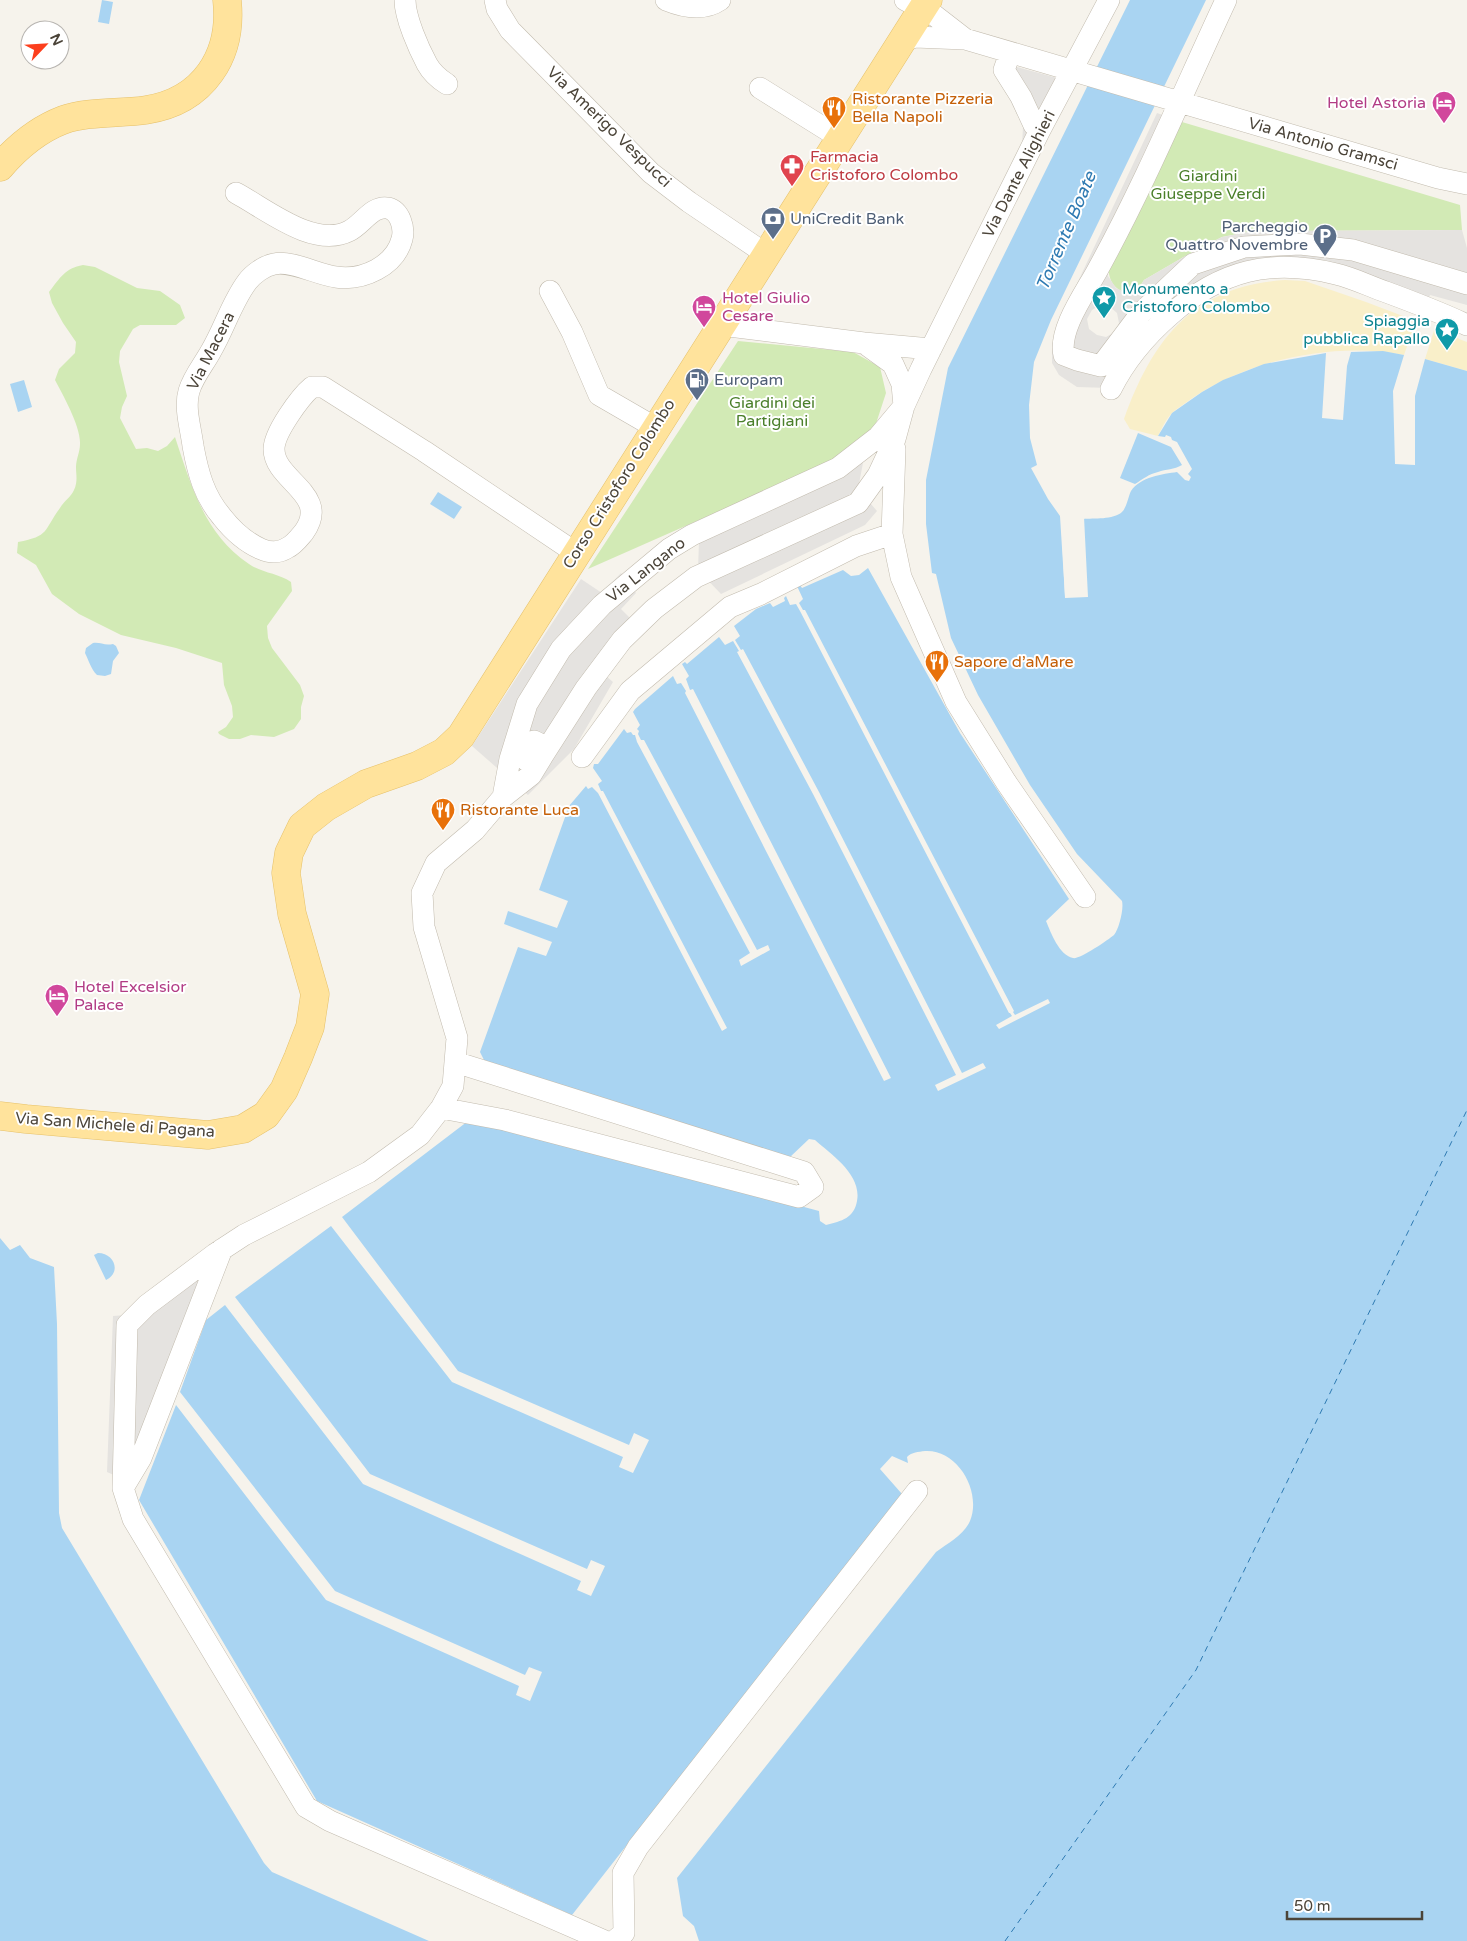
<svg xmlns="http://www.w3.org/2000/svg" width="1467" height="1941" font-family="'Varela Round',sans-serif">
  <style>
    .green { fill: #d2eab5 }
    .sand { fill: #f9efc9 }
    .parking { fill: #e5e3e0; fill-rule: evenodd }
    .water { fill: #a9d4f2 }
    .pier { fill: #f6f3ec }
    .lines { fill: none; stroke-linecap: round; stroke-linejoin: round }
    .ferry { stroke: #2e7ab2; stroke-width: 1; stroke-dasharray: 6 5; stroke-linecap: butt }
    .minor-casing { stroke: #c2bbae; stroke-width: 22 }
    .major-casing { stroke: #e6c16a; stroke-width: 29 }
    .minor { stroke: #fff; stroke-width: 21 }
    .major { stroke: #ffe39c; stroke-width: 28 }
    .labels { text-anchor: middle; dominant-baseline: central; stroke-width: 4; stroke-linejoin: round; paint-order: stroke }
    .food-label { font-size: 16px; fill: #c56008; stroke: #fff; text-anchor: start }
    .hotel-label { font-size: 16px; fill: #b23c85; stroke: #fff; text-anchor: start }
    .street-label { font-size: 16px; fill: #4b4439; stroke: #fff }
    .health-label { font-size: 16px; fill: #be3a42; stroke: #fff; text-anchor: start }
    .park-label { font-size: 16px; fill: #4a7f2a; stroke: #fff }
    .service-label { font-size: 16px; fill: #4e5e75; stroke: #fff; text-anchor: start }
    .culture-label { font-size: 16px; fill: #0d838f; stroke: #fff; text-anchor: start }
    .water-label { font-size: 18px; font-style: italic; fill: #2e7ab2; stroke: #fff }
  </style>
  <rect width="100%" height="100%" fill="#f6f3ec"/>
  <path class="green" d="M1182 122 1460 205 1462 230 1253 231 1222 237 1194 251 1144 280 1135 294C1115 293 1108 282 1108 263Z
    M83 265 95 267 137 288 160 291 180 305 185 318 176 325H140L133 329 120 351 119 362 127 396 122 407 120 418 136 449 147 448 158 451 167 446 175 437C191 485 204 534 249 564 262 573 278 573 291 582L292 591 267 626 268 638 272 648 300 685 304 696 301 707V719L294 729 274 737 251 735 240 739H229L219 734 218 732 226 727 233 717 232 706 224 685 222 663 176 648 121 635 79 614 52 594 36 565 17 553 18 542C50 536 43 531 60 508 64 501 71 497 74 490 78 481 76 475 76 467 76 459 80 452 80 444 81 427 63 395 55 380L59 369 75 353 76 342 63 323 52 303 49 292C60 278 65 268 83 265Z
    M738 341 853 352 880 367 886 393 869 445 588 569Z"/>
  <path class="sand" d="M1285 280 1305 281 1366 302 1416 321 1404 355C1336 341 1247 360 1191 399 1185 404 1177 408 1172 413 1166 419 1162 428 1158 436L1130 429 1124 419C1153 338 1194 286 1285 280Z
    M1437 321 1459 339 1467 342V371L1425 359Z"/>
  <path class="parking" d="M998 62 1061 79 1022 146 1023 127 1001 81Z
    M1157 113 1182 122 1108 263V276L1116 288 1127 293 1135 294 1144 280 1194 251 1222 237 1253 231 1462 230 1467 248V305L1430 295 1428 302 1339 271 1215 279 1109 388 1077 387 1059 375 1052 363V344L1060 320ZM1100 305 1110 307 1117 313 1119 323 1115 332 1106 337 1097 335 1089 329 1087 319 1092 310Z
    M863 463 858 489 877 511 865 525 721 594 698 570 699 541Z
    M621 573 636 593 621 609 632 620 606 676 613 682 574 749 528 795 472 746 581 579 602 593Z
    M213 1264 125 1480 107 1472 113 1316 126 1315Z"/>
  <path class="water" d="M102 0 113 2 109 24 98 22Z
    M1130 0H1206L1051 320 1034 362 1029 405 1030 438 1037 465 1031 468 1048 499 1060 516 1065 596H1087L1083 519C1094 518 1113 520 1122 512 1127 507 1128 497 1131 491 1140 477 1163 474 1177 472L1185 480 1189 481 1191 477 1188 474 1192 469 1177 442 1172 440 1171 437 1166 435 1165 437 1158 436 1172 413 1202 392 1223 380 1264 364 1326 353 1322 418 1343 420 1347 366 1351 352 1383 351 1404 355 1393 391 1395 464 1415 465V396L1425 359 1467 371V1941H699L694 1926 683 1916 677 1878 936 1552C948 1543 964 1535 970 1521 982 1492 958 1449 925 1451 918 1452 912 1452 907 1457L908 1463 892 1456 880 1469 902 1494 572 1915 317 1801 139 1500 176 1405 326 1600 519 1686 516 1695 530 1701 542 1672 529 1667 525 1675 335 1591 180 1392 206 1320 225 1305 363 1484 581 1581 577 1590 591 1596 605 1566 591 1560 587 1569 370 1474 235 1297 331 1226 452 1382 623 1457 619 1467 633 1473 649 1440 634 1433 629 1445 458 1371 342 1217 472 1118 819 1211 820 1221 826 1225C842 1221 854 1218 857 1201 862 1175 832 1155 815 1140L809 1139 789 1158 575 1094 484 1060 480 1052 518 947 546 956 552 942 504 924 508 911 557 928 568 901 539 890 569 806 586 786 588 789 592 787 598 793 722 1031 727 1028 603 791H601L598 784 602 781 593 768 594 764H598L624 729 627 733 631 732 633 735H635L637 742 750 953 739 960 741 966 770 950 768 945 757 950 644 740H641L638 734 639 731 637 729 640 725 633 712 635 709 673 676 677 684 681 683 686 691 685 693 884 1081 891 1078 693 689 690 690 686 679 689 676 682 664 685 662 687 664 719 637 725 645 733 641 739 651 737 652 813 794 956 1075 935 1085 938 1091 986 1068 983 1063 962 1073 819 792 743 649 741 650 735 640 740 636 734 626 756 609 770 603 773 607 785 601 784 598 786 596 790 605 796 604 800 611 1009 1013H1010L1012 1016 996 1025 999 1029 1050 1003 1048 999 1015 1015 1013 1012 1014 1011 805 610H803L799 603 803 599 797 586 800 585 802 588 843 570 851 576 859 575 868 568 960 733 1069 899 1046 921C1051 933 1059 955 1073 958 1079 960 1108 940 1114 935 1119 929 1124 909 1122 901L1077 854 1030 785 978 695 951 638 936 574 932 573 926 524V480L948 368Z
    M24 380 32 407 18 412 10 384Z
    M1138 433 1171 447 1182 465C1174 470 1166 469 1158 472 1149 474 1143 479 1135 484L1120 478Z
    M438 492 462 507 454 519 430 504Z
    M93 643C101 642 104 646 113 644L116 646 119 653 113 661 111 674 105 676 97 675C91 669 89 661 85 653L86 648Z
    M0 1238 10 1250 20 1245 30 1258 54 1267 57 1324 59 1513 62 1528 264 1863 272 1872 429 1941H0Z
    M98 1253C114 1253 122 1272 106 1280L94 1255Z"/>
  <path class="pier" d="M1061 517 1067 593H1084L1081 519 1084 517 1088 597 1065 598Z"/>
  <g class="lines">
    <path class="ferry" d="M1005 1941 1196 1670 1467 1110"/>
    <defs>
      <path id="minor" d="M405 0C405 18 419 49 427 64 432 73 439 79 447 84
        M495 0 497 9 510 30 651 173 689 202 766 254
        M666 0C683 7 704 11 720 0
        M905 0 934 15 965 39
        M1226 0C1184 90 1145 184 1097 271 1085 293 1058 330 1064 355L1077 360 1101 366 1141 313 1193 264 1244 247 1300 244 1353 250 1467 284
        M903 41 915 37 965 39 1438 178 1467 184
        M1010 53 1004 70 1021 97 1034 125 1040 130
        M760 88 840 138
        M236 193C266 209 314 249 349 231 362 225 372 205 388 208 400 211 405 228 402 239 395 266 363 281 336 277 318 275 292 260 274 264 264 266 253 274 247 282 232 302 224 329 211 351 204 364 193 377 189 391 184 408 191 429 193 446 198 473 204 496 222 517 233 531 245 542 261 549 270 553 279 553 287 548 294 545 299 538 304 532 331 494 274 481 274 449 274 433 300 397 312 387H323L424 451 576 553
        M550 291 572 332 599 395 656 428
        M721 325 864 343 931 349
        M1111 389C1125 361 1147 335 1170 315 1221 270 1270 258 1336 274 1353 278 1369 286 1386 292 1413 302 1440 312 1467 325
        M895 449 892 534 901 577 956 702 1006 782 1085 897
        M543 754 540 744 534 741 527 743 522 752 527 761 533 762 540 760 586 688 622 640 654 609 696 577 858 503 878 475 895 439 904 406 921 369 1040 130 1109 0
        M542 757 531 775 503 797 475 830 436 863 422 893 424 927 457 1038 453 1086 441 1108 420 1135 369 1172 244 1235 215 1254 147 1305 127 1325 123 1488 133 1519 306 1807 330 1821 605 1941
        M582 757 630 691 730 607 761 594 856 546 892 534
        M503 797 510 759 527 704 561 649 602 605 669 549 692 535 838 468 878 437 904 406 902 384 893 364 864 343
        M441 1108 505 1120 799 1197 813 1187 804 1172 455 1062
        M123 1488 141 1458 222 1249
        M614 1941 624 1933 623 1873 638 1847 917 1491"/>
      <path id="major" d="M0 167C18 146 37 130 63 120 89 111 119 114 146 110 204 101 233 55 227 0
        M0 1116 26 1119 208 1135 243 1129 266 1115 284 1090 298 1058 310 1027 315 994 292 914 286 873 289 853 302 826 326 807 366 784 417 766 444 752 461 736 928 0"/>
    </defs>
    <use href="#minor" class="minor-casing"/>
    <use href="#major" class="major-casing"/>
    <use href="#minor" class="minor"/>
    <use href="#major" class="major"/>
  </g>
  <defs>
    <symbol id="hotel-pin" viewBox="-11 -11 22 30"><path d="M0 17L-7.5 6A9.5 9.5 0 1 1 7.5 6Z" fill="#d1479c" stroke="#fff"/><path d="M-6-4.5h1.5V1H6V5H4.5V3h-9V5H-6ZM-4 0a1.8 1.8 0 1 1 3.6 0ZM.5 0V-2.5h3Q6-2.5 6 0Z" fill="#fff"/></symbol>
    <symbol id="restaurant-pin" viewBox="-11 -11 22 30"><path d="M0 17L-7.5 6A9.5 9.5 0 1 1 7.5 6Z" fill="#e8710a" stroke="#fff"/><path d="M-5-6h1v4h1v-4h1v4h1v-4h1v5L-1.5 .5V6h-2V.5L-5-1ZM5-6V6H3V1.5H1.5Q1.5-4 5-6Z" fill="#fff"/></symbol>
    <symbol id="pharmacy-pin" viewBox="-11 -11 22 30"><path d="M0 17L-7.5 6A9.5 9.5 0 1 1 7.5 6Z" fill="#e0444e" stroke="#fff"/><path d="M-2-6h4v4h4v4h-4v4h-4v-4h-4v-4h4Z" fill="#fff"/></symbol>
    <symbol id="bank-pin" viewBox="-11 -11 22 30"><path d="M0 17L-7.5 6A9.5 9.5 0 1 1 7.5 6Z" fill="#5c6f8a" stroke="#fff"/><path d="M-6-4H6V4H-6ZM0-2.3a2.3 2.3 0 1 0 0 4.6a2.3 2.3 0 1 0 0-4.6Z" fill="#fff"/></symbol>
    <symbol id="parking-pin" viewBox="-11 -11 22 30"><path d="M0 17L-7.5 6A9.5 9.5 0 1 1 7.5 6Z" fill="#5c6f8a" stroke="#fff"/><path d="M-3.5-5.5H1a3.5 3.5 0 0 1 0 7H-1V5.5H-3.5ZM-1-3.4V-.6H.8a1.4 1.4 0 0 0 0-2.8Z" fill="#fff"/></symbol>
    <symbol id="sight-pin" viewBox="-11 -11 22 30"><path d="M0 17L-7.5 6A9.5 9.5 0 1 1 7.5 6Z" fill="#0f9aa8" stroke="#fff"/><path d="M0-6L1.8-2.2L6-1.7L2.9 1.2L3.7 5.4L0 3.3L-3.7 5.4L-2.9 1.2L-6-1.7L-1.8-2.2Z" fill="#fff"/></symbol>
    <symbol id="fuel-pin" viewBox="-11 -11 22 30"><path d="M0 17L-7.5 6A9.5 9.5 0 1 1 7.5 6Z" fill="#5c6f8a" stroke="#fff"/><path d="M-5.5-6h7V0h2V4h1.3V-2.5L3-4.5l.8-.8L6-3V5H2.5V1h-1V6h-7ZM-4.2-4.7v3.2H.2V-4.7Z" fill="#fff"/></symbol>
  </defs>
  <g fill-rule="evenodd">
    <use href="#hotel-pin" x="1430" y="89" width="28" height="38"/>
    <use href="#restaurant-pin" x="820" y="94" width="28" height="38"/>
    <use href="#pharmacy-pin" x="778" y="152" width="28" height="38"/>
    <use href="#bank-pin" x="759" y="205" width="28" height="38"/>
    <use href="#parking-pin" x="1311" y="222" width="28" height="38"/>
    <use href="#sight-pin" x="1090" y="284" width="28" height="38"/>
    <use href="#hotel-pin" x="690" y="293" width="28" height="38"/>
    <use href="#sight-pin" x="1433" y="316" width="28" height="38"/>
    <use href="#fuel-pin" x="683" y="366" width="28" height="38"/>
    <use href="#restaurant-pin" x="923" y="648" width="28" height="38"/>
    <use href="#restaurant-pin" x="429" y="796" width="28" height="38"/>
    <use href="#hotel-pin" x="43" y="982" width="28" height="38"/>
  </g>
  <g class="labels">
    <g class="food-label">
      <text x="852" y="99">Ristorante Pizzeria<tspan x="852" dy="18">Bella Napoli</tspan></text>
      <text x="954" y="662">Sapore d’aMare</text>
      <text x="460" y="810">Ristorante Luca</text>
    </g>
    <g class="hotel-label">
      <text x="1426" y="103" text-anchor="end">Hotel Astoria</text>
      <text x="722" y="298">Hotel Giulio<tspan x="722" dy="18">Cesare</tspan></text>
      <text x="74" y="987">Hotel Excelsior<tspan x="74" dy="18">Palace</tspan></text>
    </g>
    <g class="street-label">
      <text transform="translate(609 127) rotate(44)">Via Amerigo Vespucci</text>
      <text transform="translate(1323 144) rotate(16)">Via Antonio Gramsci</text>
      <text transform="translate(1019 174) rotate(-63)">Via Dante Alighieri</text>
      <text transform="translate(211 351) rotate(-63)">Via Macera</text>
      <text transform="translate(619 484) rotate(-58)">Corso Cristoforo Colombo</text>
      <text transform="translate(646 570) rotate(-38)">Via Langano</text>
      <text transform="translate(115 1125) rotate(4)">Via San Michele di Pagana</text>
    </g>
    <g class="health-label">
      <text x="810" y="157">Farmacia<tspan x="810" dy="18">Cristoforo Colombo</tspan></text>
    </g>
    <g class="park-label">
      <text x="1208" y="176">Giardini<tspan x="1208" dy="18">Giuseppe Verdi</tspan></text>
      <text x="772" y="403">Giardini dei<tspan x="772" dy="18">Partigiani</tspan></text>
    </g>
    <g class="service-label">
      <text x="790" y="219">UniCredit Bank</text>
      <text x="1308" y="227" text-anchor="end">Parcheggio<tspan x="1308" dy="18">Quattro Novembre</tspan></text>
      <text x="714" y="380">Europam</text>
    </g>
    <g class="culture-label">
      <text x="1122" y="289">Monumento a<tspan x="1122" dy="18">Cristoforo Colombo</tspan></text>
      <text x="1430" y="321" text-anchor="end">Spiaggia<tspan x="1430" dy="18">pubblica Rapallo</tspan></text>
    </g>
    <g class="water-label">
      <text transform="translate(1066 231) rotate(-67)">Torrente Boate</text>
    </g>
  </g>
  <g transform="translate(45 45) rotate(65)"><circle r="24" fill="#ffffff" stroke="#b7b4b0"/>
  <path d="M0-4L9 19L0 12L-9 19Z" fill="#fc3f1d"/>
  <text y="-8" font-size="14" font-weight="bold" text-anchor="middle" fill="#4b4439">N</text>
  </g>
  <path d="M1287 1911v8h135v-8" fill="none" stroke="#4b4439" stroke-width="2.5"/>
  <text x="1294" y="1911" font-size="15" fill="#4b4439" stroke="#ffffff" stroke-width="4" paint-order="stroke">50 m</text>
</svg>
